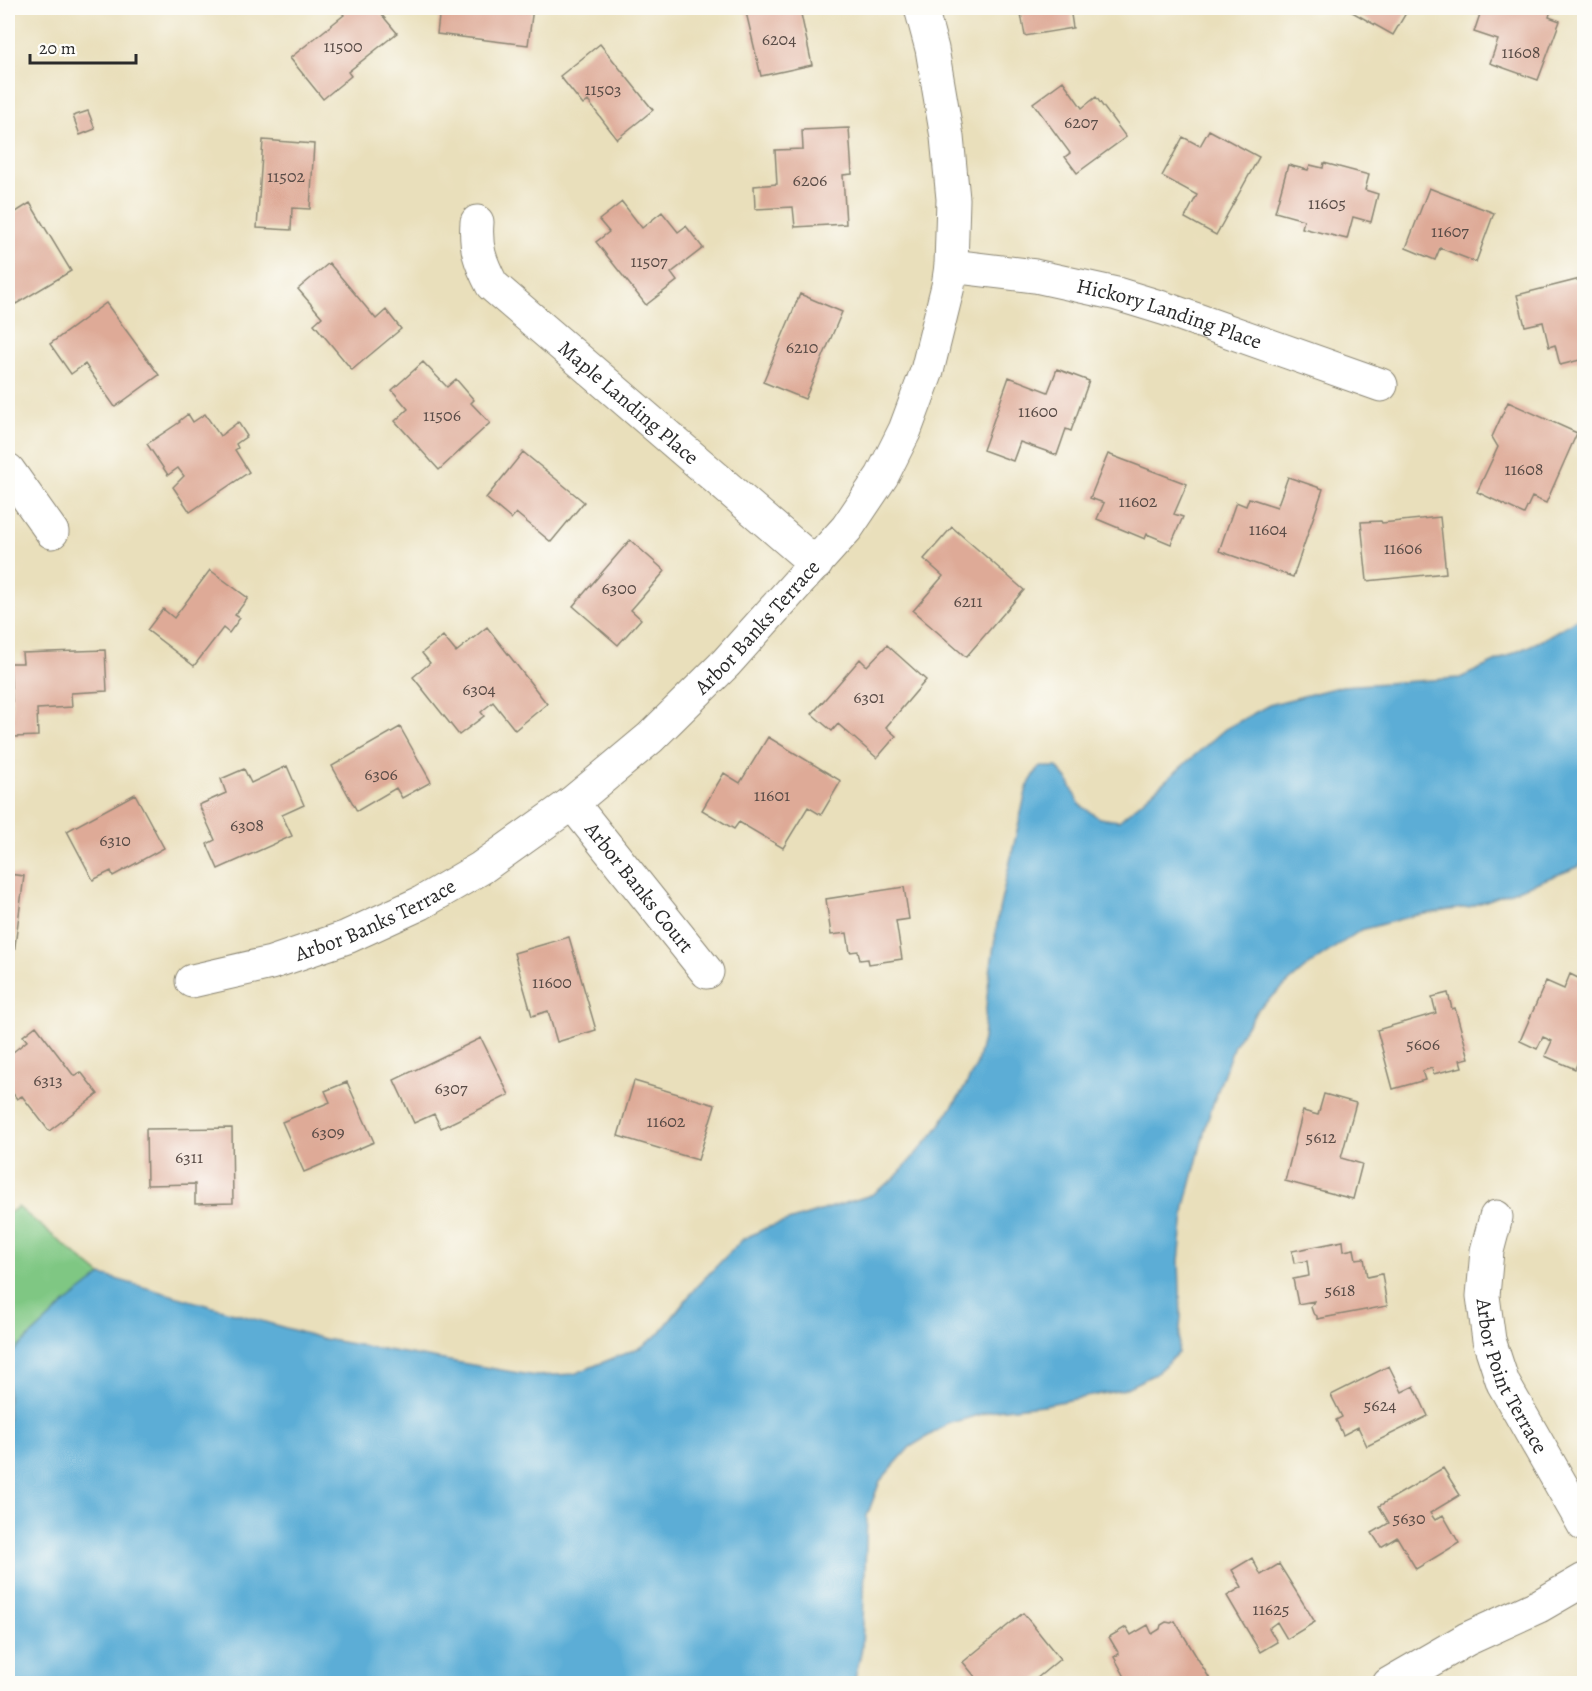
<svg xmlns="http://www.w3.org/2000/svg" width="1592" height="1691" font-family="Alegreya,serif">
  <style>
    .green { fill: #7fc783; stroke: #557957; stroke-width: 1.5 }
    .water { fill: #5badd6; stroke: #436c80; stroke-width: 1.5 }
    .building { fill: #deaa97 }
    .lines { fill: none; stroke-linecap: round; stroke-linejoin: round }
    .minor-casing { stroke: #8a8573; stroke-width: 35 }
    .minor { stroke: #fff; stroke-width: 33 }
    .labels { text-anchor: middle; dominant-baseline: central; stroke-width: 6; stroke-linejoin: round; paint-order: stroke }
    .number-label { font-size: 18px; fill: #584b46 }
    .street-label { font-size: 21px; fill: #2b2b2b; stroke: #fdfcf7 }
  </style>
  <rect width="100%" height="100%" fill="#fdfcf7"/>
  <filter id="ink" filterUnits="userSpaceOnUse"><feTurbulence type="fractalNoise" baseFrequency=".0167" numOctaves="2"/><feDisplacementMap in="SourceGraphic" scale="12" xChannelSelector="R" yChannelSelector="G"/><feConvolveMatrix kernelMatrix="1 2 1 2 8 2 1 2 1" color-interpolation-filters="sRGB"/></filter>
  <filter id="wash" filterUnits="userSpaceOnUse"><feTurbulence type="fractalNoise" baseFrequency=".008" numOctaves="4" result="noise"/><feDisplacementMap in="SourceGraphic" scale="24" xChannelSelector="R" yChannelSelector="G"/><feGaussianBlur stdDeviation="1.35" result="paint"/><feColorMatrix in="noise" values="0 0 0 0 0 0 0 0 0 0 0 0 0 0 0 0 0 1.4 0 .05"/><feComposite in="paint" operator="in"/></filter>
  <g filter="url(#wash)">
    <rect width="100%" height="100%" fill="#e9dfbb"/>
    <path class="green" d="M18 1207 102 1276 66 1303 8 1357V1214Z"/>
    <path class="water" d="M1584 615V861L1578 867 1525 887 1469 907 1412 916 1361 930 1309 965 1258 1009 1234 1045 1208 1118 1185 1206 1179 1261 1181 1317 1178 1353 1155 1374 1122 1390 1043 1405 995 1410 948 1424 910 1447 880 1481 867 1516 862 1648 854 1683H8V1357L66 1303 102 1275 324 1339 536 1376 574 1374 641 1347 659 1334 696 1287 743 1239 766 1228 871 1195 894 1179 935 1132 962 1092 976 1066 983 1039 988 987 999 910 1027 787 1039 767H1057L1067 779 1080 805 1099 818 1119 821 1225 729 1269 705 1342 686 1460 678 1540 641Z"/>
    <g id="blocks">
      <path class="building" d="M338 8H376L397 33 348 72 351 76 323 99 290 58 344 15Z
        M440 8H533L528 45 437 34Z
        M745 8H810L811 11 801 14 812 65 761 76Z
        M1020 8H1070L1073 28 1025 36Z
        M1345 8H1409L1393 35Z
        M1482 8H1543L1551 10 1549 17 1560 21 1538 80 1490 63 1498 40 1474 32Z
        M600 44 653 110 617 139 588 101 583 105 560 76Z
        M1063 81 1082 108 1096 97 1126 137 1077 173 1065 157 1070 153 1033 103Z
        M88 111 95 129 80 135 73 116Z
        M849 128 852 174 843 175 846 224 795 227 793 207 755 209 754 186 777 184 775 150 803 149 802 130Z
        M1209 130 1259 157 1216 235 1185 218 1197 195 1162 176 1183 137 1200 146Z
        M263 140 314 144 310 209 292 208 291 230 257 228Z
        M1324 163 1369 175 1365 190 1378 194 1371 222 1353 217 1347 239 1302 228 1304 220 1275 212 1288 165 1308 170 1310 165 1323 168Z
        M1429 188 1494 213 1476 262 1440 248 1435 260 1406 248Z
        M622 202 642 228 662 212 678 232 686 226 703 248 671 273 677 281 646 305 596 242 609 232 599 220Z
        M30 203 71 271 16 304 8 290V275L9 274 8 271V217Z
        M329 263 376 319 386 310 401 329 352 370 314 324 322 317 298 289Z
        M1584 278V359L1560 365 1555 345 1549 347 1543 322 1525 326 1517 295Z
        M800 294 842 312 805 399 763 382Z
        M106 303 159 375 115 407 85 364 71 374 50 344Z
        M423 362 447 387 456 379 474 400 471 403 490 423 439 470 395 421 408 409 392 390Z
        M1057 369 1089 381 1071 431 1066 429 1057 455 1020 442 1013 461 983 450 1009 377 1048 392Z
        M1508 402 1577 433 1546 503 1532 497 1524 514 1477 492 1498 447 1492 437Z
        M188 414 193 422 205 414 220 436 238 422 247 436 236 444 238 448 235 450 249 472 190 512 173 487 184 476 178 468 168 475 147 444 180 422 179 421Z
        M523 452 584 502 551 542 516 513 511 519 486 498Z
        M1108 454 1187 484 1174 514 1183 517 1171 544 1147 534 1145 539 1097 519 1104 503 1090 498Z
        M1288 477 1323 489 1293 577 1219 551 1236 502 1246 506 1249 498 1277 507Z
        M1440 517 1446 573 1367 581 1361 522 1381 521 1382 523Z
        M952 527 1024 590 966 657 913 611 943 576 924 559Z
        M630 540 665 571 631 610 641 619 618 645 573 606Z
        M210 570 248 598 235 615 240 618 229 633 223 628 194 666 147 630 163 609 174 618Z
        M487 627 547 704 515 730 493 702 481 712 484 716 459 735 413 677 430 663 422 653 443 636 456 652Z
        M887 645 926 680 886 727 896 736 877 758 838 724 832 731 812 714 860 659 867 666Z
        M105 650 107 691 71 693 72 707 37 709 38 736 14 737 10 663H23L22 653Z
        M400 727 431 782 402 798 396 788 357 811 332 766Z
        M768 737 841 781 821 815 808 807 783 848 739 822 734 829 702 810 724 773 740 783Z
        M287 766 304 805 282 815 292 836 218 869 207 844 215 840 199 805 226 793 221 779 244 769 251 783Z
        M135 794 164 848 113 876 111 871 93 880 67 831Z
        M8 874 24 876 12 969 8 968Z
        M904 887 909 919 896 921 902 959 869 964 868 959 860 960 858 951 850 952 847 933 831 935 826 899Z
        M569 937 596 1030 557 1042 548 1011 532 1016 514 953Z
        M1570 974 1584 981V1047L1575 1069 1545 1056 1552 1041 1543 1037 1537 1049 1520 1041 1546 981 1564 989Z
        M1448 993 1452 1009 1455 1008 1469 1058 1460 1060 1462 1067 1433 1074 1432 1068 1422 1071 1425 1080 1393 1089 1377 1030 1436 1013 1432 997Z
        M36 1026 74 1076 81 1072 98 1094 49 1131 22 1096 17 1099 8 1087 12 1083 8 1077V1056L27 1041 23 1036Z
        M481 1038 509 1095 441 1128 434 1114 414 1123 394 1080Z
        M634 1081 715 1105 698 1160 618 1136Z
        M347 1082 374 1142 304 1172 282 1122 330 1102 325 1091Z
        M1324 1094 1356 1103 1341 1158 1362 1164 1353 1199 1285 1181 1303 1111 1318 1115Z
        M232 1128 233 1203 195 1204V1184L147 1185 146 1129Z
        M1343 1241 1344 1251 1354 1249 1356 1259 1364 1258 1367 1277 1382 1274 1387 1306 1317 1319V1316L1313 1313 1311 1307 1314 1301 1298 1304 1293 1279 1309 1276 1307 1261 1294 1263 1292 1251Z
        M1389 1366 1402 1392 1414 1386 1428 1416 1367 1446 1358 1427 1343 1435 1336 1420 1342 1417 1331 1395Z
        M1443 1468 1460 1495 1430 1513 1435 1520 1443 1515 1459 1543 1416 1569 1397 1537 1381 1547 1372 1533 1389 1523 1379 1506Z
        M1252 1558 1261 1575 1279 1564 1315 1622 1287 1639 1277 1622 1269 1628 1277 1642 1260 1652 1227 1596 1242 1587 1232 1570Z
        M1023 1613 1060 1659 1030 1684H981L963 1662Z
        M1175 1621 1213 1684H1129L1114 1657 1119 1654 1109 1637 1126 1627 1131 1635 1148 1625 1152 1634 1160 1629 1161 1625 1166 1622 1171 1623Z"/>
    </g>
  </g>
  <g filter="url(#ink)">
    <use href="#blocks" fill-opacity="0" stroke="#8a8573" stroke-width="1.5"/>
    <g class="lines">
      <defs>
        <g id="minor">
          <path id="s1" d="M477 222C475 248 480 262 492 285L816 564"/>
          <path id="s2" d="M951 266 1035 276 1117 294 1166 309 1381 385"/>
          <path d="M8 470 52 532"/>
          <path id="s3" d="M572 803 707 972"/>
          <path id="s4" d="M192 981 271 963 347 937 421 903 481 868 572 803 650 738 726 663 847 528 882 476 905 430 927 371 948 286 951 266 953 199 947 137 932 49 921 8"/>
          <path id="s5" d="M1496 1217 1487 1251 1483 1296 1489 1340 1503 1383 1584 1525"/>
          <path d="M1389 1684 1467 1639 1539 1606 1584 1580"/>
        </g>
      </defs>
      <use href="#minor" class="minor-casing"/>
      <use href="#minor" class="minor"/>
    </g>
  </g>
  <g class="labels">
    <g class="number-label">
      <text x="779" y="39">6204</text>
      <text x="343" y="46">11500</text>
      <text x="1521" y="52">11608</text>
      <text x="603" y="89">11503</text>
      <text x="1081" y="122">6207</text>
      <text x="286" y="176">11502</text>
      <text x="810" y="180">6206</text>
      <text x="1327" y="203">11605</text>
      <text x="1450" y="231">11607</text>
      <text x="649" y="261">11507</text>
      <text x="802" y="347">6210</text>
      <text x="1038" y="411">11600</text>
      <text x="442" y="415">11506</text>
      <text x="1524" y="469">11608</text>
      <text x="1138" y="501">11602</text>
      <text x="1268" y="529">11604</text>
      <text x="1403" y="548">11606</text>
      <text x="619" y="588">6300</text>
      <text x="968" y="601">6211</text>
      <text x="479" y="689">6304</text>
      <text x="869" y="697">6301</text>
      <text x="381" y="774">6306</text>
      <text x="772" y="795">11601</text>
      <text x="247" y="825">6308</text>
      <text x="115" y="840">6310</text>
      <text x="552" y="982">11600</text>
      <text x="1423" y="1044">5606</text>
      <text x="48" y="1080">6313</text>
      <text x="451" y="1088">6307</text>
      <text x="666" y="1121">11602</text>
      <text x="328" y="1132">6309</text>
      <text x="1321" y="1137">5612</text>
      <text x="189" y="1157">6311</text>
      <text x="1340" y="1290">5618</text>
      <text x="1380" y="1405">5624</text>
      <text x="1409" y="1518">5630</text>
      <text x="1271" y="1609">11625</text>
    </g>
    <g class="street-label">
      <text stroke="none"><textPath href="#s2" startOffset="224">Hickory Landing Place</textPath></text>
      <text stroke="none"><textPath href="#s1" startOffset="246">Maple Landing Place</textPath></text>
      <text stroke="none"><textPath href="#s4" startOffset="680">Arbor Banks Terrace</textPath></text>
      <text stroke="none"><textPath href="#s3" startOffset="108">Arbor Banks Court</textPath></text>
      <text stroke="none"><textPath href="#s4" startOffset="194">Arbor Banks Terrace</textPath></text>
      <text stroke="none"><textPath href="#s5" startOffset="166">Arbor Point Terrace</textPath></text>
    </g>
  </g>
  <rect width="1592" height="1691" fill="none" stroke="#fdfcf7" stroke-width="30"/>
  <path d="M30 54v9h106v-9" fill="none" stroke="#2b2b2b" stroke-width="3"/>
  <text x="39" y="54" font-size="18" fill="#2b2b2b" stroke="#fdfcf7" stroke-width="4.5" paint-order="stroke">20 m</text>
</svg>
